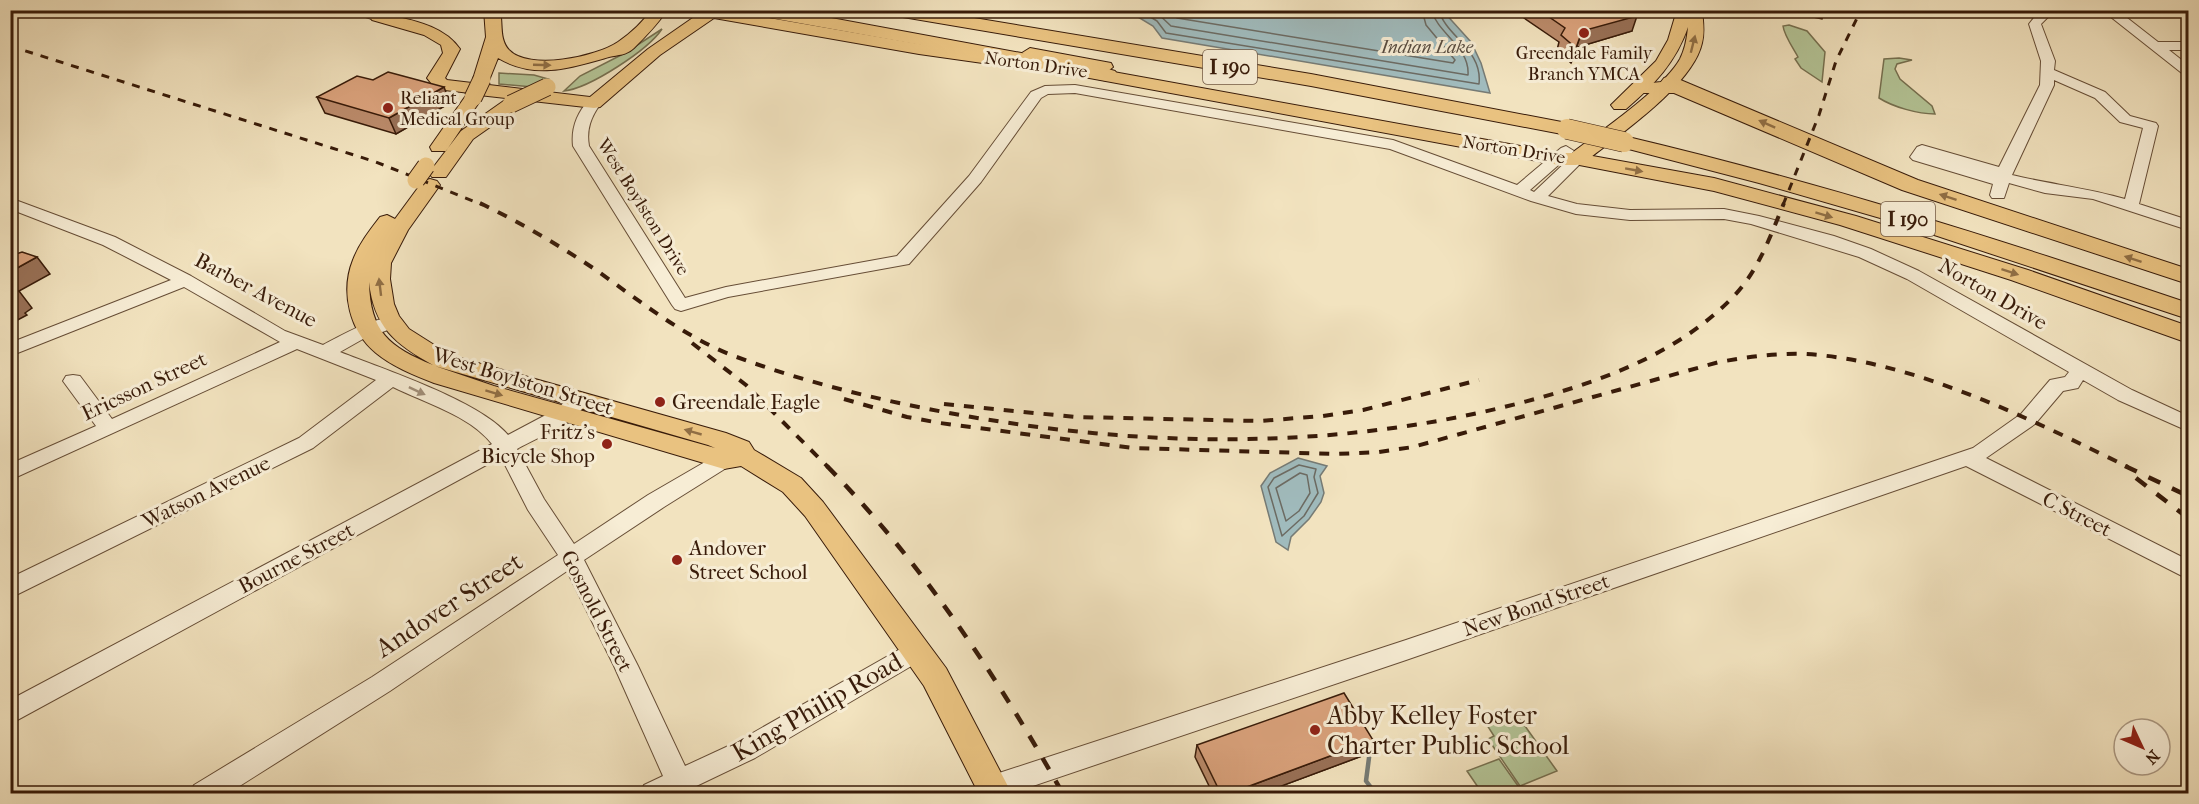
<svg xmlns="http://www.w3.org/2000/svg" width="2199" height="804" font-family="'IM FELL French Canon',serif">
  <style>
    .green { fill: #b4c597; stroke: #767050; stroke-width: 1.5 }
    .water { fill: #a0bbbd; stroke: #767b75; stroke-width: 1.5 }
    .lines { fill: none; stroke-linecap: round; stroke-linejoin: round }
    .shore { stroke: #6c6b63; stroke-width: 1.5 }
    .stream { stroke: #767b75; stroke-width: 4.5 }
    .minor-casing { stroke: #664d36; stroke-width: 2 }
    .major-casing { stroke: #381b09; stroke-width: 2 }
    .highway-casing { stroke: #381b09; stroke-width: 2 }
    .minor { fill: #f7edd5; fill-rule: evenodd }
    .major { fill: #e9c280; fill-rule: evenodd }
    .highway { fill: #e9c280; fill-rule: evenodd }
    .rail-far2 { stroke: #381b09; stroke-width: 3; stroke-dasharray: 8 8; stroke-linecap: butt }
    .rail-far1 { stroke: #381b09; stroke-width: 4; stroke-dasharray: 10 10; stroke-linecap: butt }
    .rail { stroke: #381b09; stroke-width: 4.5; stroke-dasharray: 13 13; stroke-linecap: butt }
    .major-bridge-casing { stroke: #381b09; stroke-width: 19; stroke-linecap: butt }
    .highway-bridge-casing { stroke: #381b09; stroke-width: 21; stroke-linecap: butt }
    .major-bridge { stroke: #e9c280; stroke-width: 17 }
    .highway-bridge { stroke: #e9c280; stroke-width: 20 }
    .wall { fill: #bb8b6b; stroke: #381b09; stroke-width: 1.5 }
    .shaded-wall { fill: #997157; stroke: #381b09; stroke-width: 1.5 }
    .building { fill: #daa27c; stroke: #381b09; stroke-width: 1.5 }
    .oneway { fill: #906e44 }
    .oneway2 { fill: #a18e79 }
    .poi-dot { fill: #8f2418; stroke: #f7edd5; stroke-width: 2 }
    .labels { text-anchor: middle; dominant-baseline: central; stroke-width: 6; stroke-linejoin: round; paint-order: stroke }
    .far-water-label { font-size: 18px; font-style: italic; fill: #574b3f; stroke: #f7edd5 }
    .far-poi-label { font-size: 18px; fill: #381b09; stroke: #f7edd5 }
    .far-street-label { font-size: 18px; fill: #381b09; stroke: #f7edd5 }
    .shield { fill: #f7edd5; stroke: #715a46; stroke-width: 1.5 }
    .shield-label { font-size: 20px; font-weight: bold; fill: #381b09 }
    .street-label { font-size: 21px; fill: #381b09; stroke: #f7edd5 }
    .poi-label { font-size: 21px; fill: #381b09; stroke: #f7edd5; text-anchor: start }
    .near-street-label { font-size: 26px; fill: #381b09; stroke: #f7edd5 }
    .near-poi-label { font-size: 26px; fill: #381b09; stroke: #f7edd5; text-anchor: start }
  </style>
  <rect width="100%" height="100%" fill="#f2e3bf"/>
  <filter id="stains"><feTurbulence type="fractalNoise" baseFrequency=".00333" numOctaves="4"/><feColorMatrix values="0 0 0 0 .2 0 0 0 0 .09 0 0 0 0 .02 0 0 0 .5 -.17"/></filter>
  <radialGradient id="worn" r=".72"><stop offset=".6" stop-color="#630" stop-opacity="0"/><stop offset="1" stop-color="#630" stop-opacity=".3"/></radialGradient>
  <path class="green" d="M1789 25 1807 31 1825 52 1822 82 1801 68 1795 59 1798 57C1793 48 1784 35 1783 26Z
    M662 29C648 50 590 88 564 91L580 76 625 53Z
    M1899 58 1912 60 1897 64 1895 69 1900 79 1932 106 1935 114C1918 114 1893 107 1879 98L1884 59Z
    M499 73 534 75 548 79 533 87 499 84Z
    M1515 712 1557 771 1520 786 1488 739 1494 736 1485 722Z
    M1499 759 1523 793H1482L1467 771Z"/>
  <path class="water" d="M1128 11H1443L1471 42 1481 63 1490 93 1162 38 1153 26Z
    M1298 458 1327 466 1320 476 1324 493 1321 502 1309 519 1291 537 1288 550 1276 542 1261 486 1270 473Z"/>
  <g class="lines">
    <path class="shore" d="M1139 10 1157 21 1166 33 1479 84C1483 49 1445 36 1439 10
      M1154 10 1171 26 1468 75C1470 47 1439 35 1431 10
      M1170 10 1177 18 1453 63 1455 60 1426 25 1422 10
      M1299 465 1316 469 1314 477 1318 493 1304 516 1282 536 1268 487 1274 478Z
      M1300 473 1307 475 1310 493 1299 511 1286 521 1276 488Z"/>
    <path class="stream" d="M1370 750 1366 781 1376 794"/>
    <defs>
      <path id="minor" d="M344 10H367L383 14 384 17 378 21Z
        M2040 10H2055L2041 24 2055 61 2054 70 2105 92 2130 116 2156 123 2158 126 2139 204 2188 220V230L2093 199 2045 193 2009 183 2004 198H1992L1990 195 1993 184 1913 160 1910 157 1917 147 1922 145 1999 167 2040 85 2041 61 2029 24ZM2054 80 2095 98 2120 122 2143 128 2125 199C2088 188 2049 184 2012 175L2054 85Z
        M2102 10H2117L2158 42H2188V50H2169L2188 65V75L2183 74Z
        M1075 85 1393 140 1517 185 1561 148 1566 146 1574 151 1571 154 1530 190 1534 192 1571 157 1576 155 1584 160 1548 196 1577 204 1630 210 1724 209 1759 216 1834 236 1871 249 1919 271 2132 390 2188 416V431L2118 400 2083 380 2078 388 2063 391 2035 424 1986 458 2188 560V579L1966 466 1406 660 1009 794H983L980 787 984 778 993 775 1406 640 1973 448 2021 414 2050 380 2065 377 2069 372 1907 279 1859 257 1751 224 1724 219 1630 220 1576 214 1531 201 1390 149 1075 93 1048 94 1041 98 981 182 909 264 728 297 681 311 675 309 672 305 573 146C571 128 577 113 589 100H599L601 103C591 117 586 129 589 146L685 298 726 287 897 256 969 176 1031 92 1045 86Z
        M10 198 115 237 191 276 285 331 323 345C340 336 378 314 396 319L399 323 396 327 363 339 340 352C383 369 480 401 508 435L557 409 572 395 579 393 586 395 589 400C574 424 540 436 517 449L544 499 574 544 648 495 717 455 724 453 731 455 734 460 731 465 664 507 584 560 638 666 685 766 737 742 909 644 917 641 925 644 929 651 925 658 755 758 688 790 681 794H640L644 785 663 776 614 666 567 571 390 691 227 794H190L194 785 372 677 558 555 528 510 501 457 10 724V700L492 444C469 415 425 403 393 387L313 448 10 598V578L299 438 376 380 297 349 10 480V464L96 426 63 381 66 376 73 375 80 376 112 419 280 342 184 287 10 356V343L171 280 103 245 10 209Z"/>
      <path id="major" d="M484 10H500C503 24 499 39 509 50 529 71 596 57 618 42 631 33 642 23 651 10H667C658 24 645 37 634 48 627 55 618 55 609 57 571 68 535 80 498 58L488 83H476L473 79 486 37Z
        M693 10H724L919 44 1047 62 1055 67 1047 72 919 54 714 18 660 55 600 107 594 108 479 95 482 98 446 151H432L430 147 467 94 470 93 436 89 427 78 443 53 441 45 424 35 372 20 370 17 378 12C407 20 442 23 460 49L445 78 447 80 590 97 648 49 697 15Z
        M1677 10H1702C1703 21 1705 32 1702 43 1693 84 1623 132 1590 158L1576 165H1559L1084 77 1078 76 1076 72 1081 68 1030 58 1022 53 1030 48 1111 63 1113 67 1108 71 1559 153H1572C1600 132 1664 88 1680 59 1685 49 1687 38 1688 27 1676 62 1654 85 1626 109H1614L1611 105 1656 61 1668 40Z
        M511 99 517 100 520 104 517 108 473 139 446 177H432L429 173 461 131 505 100Z
        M430 179 437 181 440 185 408 230 391 263 390 279 394 304 399 316 409 329 450 355 726 433 749 442 754 450 801 478 823 502 946 668 1012 794H979L924 686 805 516 783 492 741 466 724 469 434 383C414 375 393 367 376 353 350 332 340 292 353 260 359 244 370 230 380 217L387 215 395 219 423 181ZM369 282C374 327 395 344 433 365 389 347 370 332 369 282ZM435 366 708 445 715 448 494 386Z"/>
      <path id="highway" d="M747 10H788L1108 69 1115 71 1118 75 1115 79 1108 81 1004 60 755 15Z
        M883 10H926L1311 74 1567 123 1574 125 1577 129 1574 133 1567 135 1311 86 891 15Z
        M1671 76 1918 180 2188 269V284L1902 190 1674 93H1633L1630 89 1633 85 1661 82 1664 78Z
        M1624 136C1815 181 2002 240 2188 303V319L1901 224 1759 183 1617 146 1614 142 1617 138Z
        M1576 153 1714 178 1856 216 2028 270 2188 326V343L2011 280 1840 225 1714 191 1569 163 1565 159 1569 155Z"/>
    </defs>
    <use href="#minor" class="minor-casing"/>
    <use href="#major" class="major-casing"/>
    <use href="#highway" class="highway-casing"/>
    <use href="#minor" class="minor"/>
    <use href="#major" class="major"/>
    <use href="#highway" class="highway"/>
    <path class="rail-far2" d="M10 46 376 162 483 205
      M1783 205 1819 115 1836 61 1861 10"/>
    <path class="rail-far1" d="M480 203C519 222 557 244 593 268 639 300 682 336 734 356 809 384 887 402 966 416 1149 448 1339 450 1520 403 1597 383 1675 356 1732 298 1758 272 1770 237 1784 203
      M692 343 746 385 828 467
      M844 399 907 417 940 423 1133 448 1336 454 1379 452 1413 447 1719 362C1748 357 1776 353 1805 354 1913 360 2032 420 2128 467
      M944 404 1075 417 1260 421 1323 416 1363 410 1479 380"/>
    <path class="rail" d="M827 466C922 563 997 676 1063 794
      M2125 466 2188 496
      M2136 478 2188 518"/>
    <defs>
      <path id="major-bridge" d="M473 98 482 79
        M511 104 547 87
        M416 180 426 166"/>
      <path id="highway-bridge" d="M1567 129 1624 142"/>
    </defs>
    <use href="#major-bridge" class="major-bridge-casing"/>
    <use href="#highway-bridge" class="highway-bridge-casing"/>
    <use href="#major-bridge" class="major-bridge"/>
    <use href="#highway-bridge" class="highway-bridge"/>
  </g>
  <path class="wall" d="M1526 10H1630L1632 31 1578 47 1571 63 1557 50 1559 42 1524 18Z
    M1780 10H1825L1822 19Z
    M317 97 450 103 396 134 325 113Z
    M1197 745 1370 753 1260 794H1213L1195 757Z"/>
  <path class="shaded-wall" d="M1623 10H1630L1627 18 1637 16 1632 31 1578 47 1571 63 1582 31Z
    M444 87 450 103 396 134 389 118Z
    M37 257 50 274 19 291 32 308 25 313 27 315 10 324V272Z
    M1373 740 1370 753 1260 794H1228Z"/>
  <path class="building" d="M1539 10H1627L1637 16 1582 31 1576 48 1561 35 1565 28Z
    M388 72 444 87 389 118 317 97 357 76 373 80Z
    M22 252 37 257 10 272V256Z
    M10 288 19 291 10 296Z
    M1344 693 1373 740 1228 794H1221L1197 745Z"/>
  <defs><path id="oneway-solid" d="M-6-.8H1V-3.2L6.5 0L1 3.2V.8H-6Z" transform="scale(1.5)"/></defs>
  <g class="oneway">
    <use href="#oneway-solid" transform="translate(1693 44) rotate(-76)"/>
    <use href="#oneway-solid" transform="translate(542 65) rotate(2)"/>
    <use href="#oneway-solid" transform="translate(1767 124) rotate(-156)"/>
    <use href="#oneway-solid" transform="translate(1634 170) rotate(10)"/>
    <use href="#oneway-solid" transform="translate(1948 197) rotate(-162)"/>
    <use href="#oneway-solid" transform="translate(1824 215) rotate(17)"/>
    <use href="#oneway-solid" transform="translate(2133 259) rotate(-162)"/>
    <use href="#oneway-solid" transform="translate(2010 272) rotate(18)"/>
    <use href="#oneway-solid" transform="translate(380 287) rotate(-97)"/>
    <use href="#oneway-solid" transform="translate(494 393) rotate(17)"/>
    <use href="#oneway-solid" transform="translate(693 432) rotate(-164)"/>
  </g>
  <use class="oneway2" href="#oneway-solid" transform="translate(417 391) rotate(25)"/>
  <g class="poi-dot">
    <circle cx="1584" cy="33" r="6"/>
    <circle cx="388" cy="108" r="6"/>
    <circle cx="660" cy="402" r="6"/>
    <circle cx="607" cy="444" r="6"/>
    <circle cx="677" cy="560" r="6"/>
    <circle cx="1315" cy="730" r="6"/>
  </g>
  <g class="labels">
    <g class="far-water-label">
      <text x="1427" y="47">Indian Lake</text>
    </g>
    <g class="far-poi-label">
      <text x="1584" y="53">Greendale Family<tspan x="1584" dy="21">Branch YMCA</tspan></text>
      <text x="400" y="98" text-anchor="start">Reliant<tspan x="400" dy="21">Medical Group</tspan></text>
    </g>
    <g class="far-street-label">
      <text transform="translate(1036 65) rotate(8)">Norton Drive</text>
      <text transform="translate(1514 150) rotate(9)">Norton Drive</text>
      <text transform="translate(643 207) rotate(58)">West Boylston Drive</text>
    </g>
    <g class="shield">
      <rect x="1203" y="50" width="54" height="34" rx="4.5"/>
      <rect x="1881" y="202" width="54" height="34" rx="4.5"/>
    </g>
    <g class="shield-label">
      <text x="1230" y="67">I 190</text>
      <text x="1908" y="219">I 190</text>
    </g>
    <g class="street-label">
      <text transform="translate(256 290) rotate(28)">Barber Avenue</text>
      <text transform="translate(1993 294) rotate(30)">Norton Drive</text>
      <text transform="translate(523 381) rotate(17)">West Boylston Street</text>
      <text transform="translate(144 386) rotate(-25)">Ericsson Street</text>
      <text transform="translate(206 492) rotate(-26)">Watson Avenue</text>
      <text transform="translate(2077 514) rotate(27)">C Street</text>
      <text transform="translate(296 558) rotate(-28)">Bourne Street</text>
      <text transform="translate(1536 605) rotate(-19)">New Bond Street</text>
      <text transform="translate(597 611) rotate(63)">Gosnold Street</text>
    </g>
    <g class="poi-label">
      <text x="672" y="402">Greendale Eagle</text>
      <text x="595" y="432" text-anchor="end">Fritz's<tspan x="595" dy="24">Bicycle Shop</tspan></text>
      <text x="689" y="548">Andover<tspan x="689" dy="24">Street School</tspan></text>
    </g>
    <g class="near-street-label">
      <text transform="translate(449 605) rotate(-33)">Andover Street</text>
      <text transform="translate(817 707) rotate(-30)">King Philip Road</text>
    </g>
    <g class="near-poi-label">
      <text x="1327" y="715">Abby Kelley Foster<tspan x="1327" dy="30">Charter Public School</tspan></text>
    </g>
  </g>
  <rect width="2199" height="804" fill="none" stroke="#f2e3bf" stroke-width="36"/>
  <rect x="12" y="12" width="2175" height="780" fill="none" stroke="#381b09" stroke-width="3"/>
  <rect x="18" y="18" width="2163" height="768" fill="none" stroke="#381b09" stroke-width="1.5"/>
  <g transform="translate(2142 747) rotate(134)"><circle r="28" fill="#f7edd5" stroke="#ab9983" stroke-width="1.5"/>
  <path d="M0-4.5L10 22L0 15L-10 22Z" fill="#8f2418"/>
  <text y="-9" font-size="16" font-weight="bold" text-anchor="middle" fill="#381b09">N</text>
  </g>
  <rect width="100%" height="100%" filter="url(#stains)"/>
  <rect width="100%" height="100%" fill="url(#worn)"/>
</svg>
